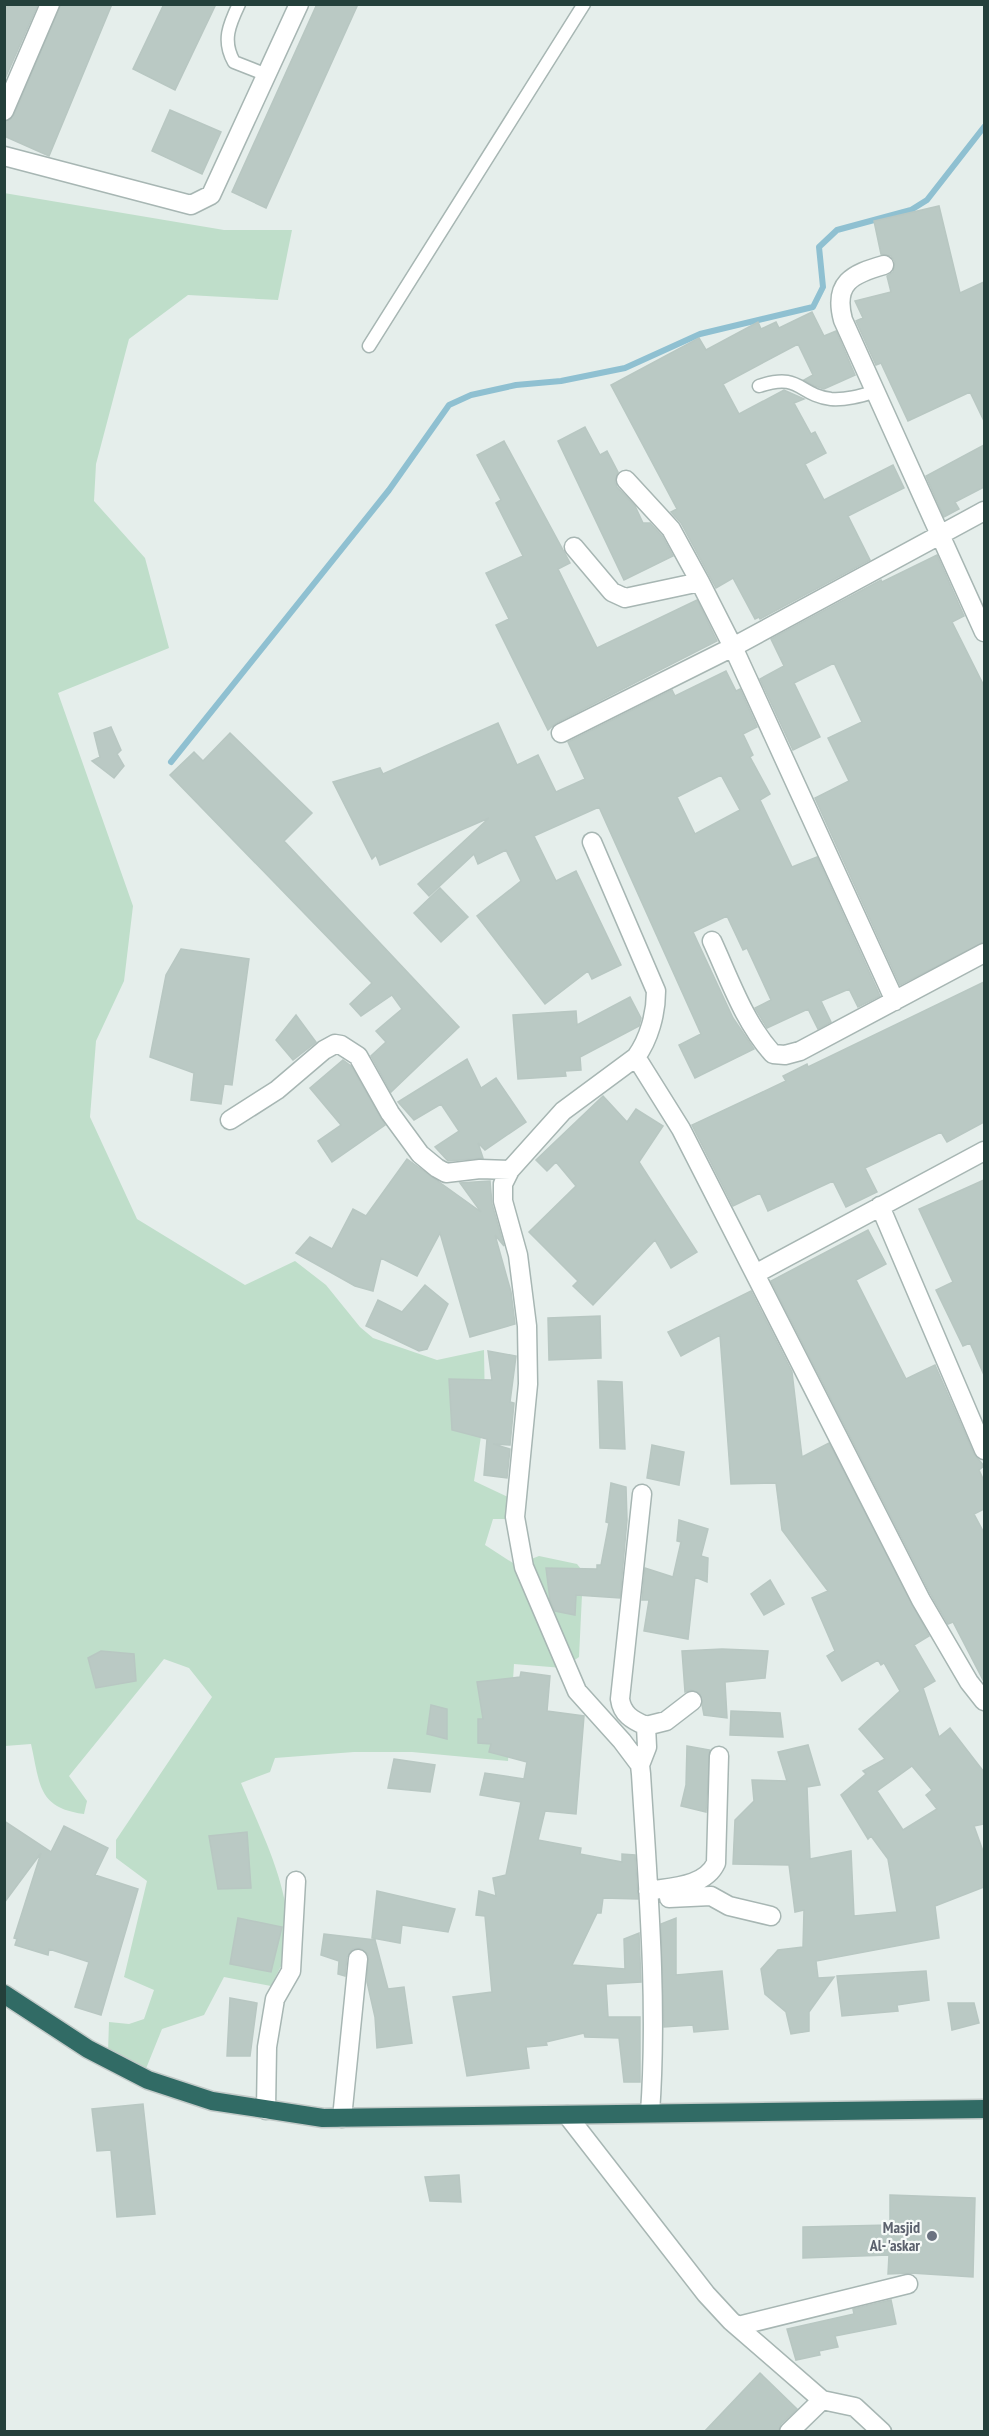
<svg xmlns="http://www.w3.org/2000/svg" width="989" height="2436" font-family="'PT Sans Narrow',sans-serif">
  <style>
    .green { fill: #bfdeca }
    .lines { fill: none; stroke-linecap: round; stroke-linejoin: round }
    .stream { stroke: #8fc0d1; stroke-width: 6 }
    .building { fill: #bac9c4; stroke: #b8c7c2; stroke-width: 1.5; fill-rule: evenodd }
    .lane-casing { stroke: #a7b6b3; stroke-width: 15 }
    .street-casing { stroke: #a7b6b3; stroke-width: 21 }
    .highway-casing { stroke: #c2cac8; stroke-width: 21 }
    .lane { stroke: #fff; stroke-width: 12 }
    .street { stroke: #fff; stroke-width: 18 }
    .highway { stroke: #316b65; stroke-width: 18 }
    .worship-dot { fill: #6b7280; stroke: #f6faf8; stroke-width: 2 }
    .labels { text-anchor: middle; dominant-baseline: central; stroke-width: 4.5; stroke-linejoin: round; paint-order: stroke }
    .worship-label { font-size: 16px; font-weight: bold; fill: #5b616d; stroke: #f6faf8; text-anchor: end }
  </style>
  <rect width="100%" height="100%" fill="#e5eeeb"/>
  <path class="green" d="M4 193 224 230H292L278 300 188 295 129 339 96 464 94 501 145 558 169 648 58 693 133 906 124 981 96 1041 90 1117 137 1219 245 1285 295 1261 326 1285 360 1327 373 1338 437 1360 484 1350 485 1411 474 1481 510 1498 512 1519H493L485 1545 516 1565 539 1556 577 1564 595 1587 582 1595 579 1657 563 1668 514 1664 508 1761 412 1752H354L275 1758 270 1772 241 1783C262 1834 290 1886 289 1943 288 1956 277 1973 271 1986L224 1977 204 2015 162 2029 145 2071 108 2052 109 2022 129 2024 144 2019 154 1990 124 1977 147 1881 116 1858V1840L212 1697 189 1668 164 1659 69 1776 87 1801 84 1814C37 1808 40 1783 31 1744L5 1746Z"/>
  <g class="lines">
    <path class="stream" d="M171 762 389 490 449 405 471 395 516 385 561 381 625 368 700 334 813 307 823 287 819 247 837 230 911 210 927 200 984 127"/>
  </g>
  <path class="building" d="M4 4H38L4 81Z
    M61 4H112L49 156 4 136V122L14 115Z
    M164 4H216L175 90 133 69Z
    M317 4H358L266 208 232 192Z
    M170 110 221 132 202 174 152 151Z
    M939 206 960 293 984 282V421L970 392 908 421 881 363 876 365 856 321 863 318 855 301 891 292 887 276 893 272 895 262 891 256 881 254 874 221Z
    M812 312 824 336 836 331 855 375 824 389 815 386 804 380 813 375 798 344 723 384 739 414 784 390 804 399 794 403 811 434 815 432 826 453 805 464 824 500 893 465 904 488 848 516 870 560 760 619 759 617 755 619 733 578 716 588 681 523 671 512 677 509 611 385 699 338 706 350 758 322 761 329 776 322 779 328Z
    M585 427 600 455 607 451 618 472 615 482 617 487 635 506 643 523H650L662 536 673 556 624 580 558 441Z
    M504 441 570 563 558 569 597 648 697 600 717 641 556 723 548 730 496 625 509 619 486 573 523 556 496 503 501 500 477 455Z
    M984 445V487L955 502 959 509 944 517 926 476Z
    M937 555 964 616 952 622 984 686V942L900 985 815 798 849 781 828 738 862 722 834 663 794 683 820 737 793 750 760 679 784 666 771 639 881 580 882 582Z
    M726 671 736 691 740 689 757 727 743 734 753 755 750 757 770 794 760 800 792 867 817 857 880 996 858 1007 849 989 821 1001 831 1022 818 1029 808 1009 767 1028 755 1008 771 1000 747 948 743 950 727 916 693 932 733 1018 754 1049 695 1078 679 1045 701 1034 599 807 534 836 556 881 576 871 621 965 592 979 588 971 545 1004 477 916 521 881 506 850 478 864 474 854 429 896 418 884 489 818 380 865 376 855 372 859 333 782 380 768 383 774 498 723 517 765 538 755 556 792 585 779 568 742 672 690 675 696ZM721 775 740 810 695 834 677 797Z
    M111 727 121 750 117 754 124 766 114 778 92 761 100 757 94 733Z
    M230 733 312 813 284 841 459 1027 391 1092 371 1056 386 1042 376 1031 402 1009 392 995 361 1016 350 1004 372 983 170 775 194 752 203 761Z
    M440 888 468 917 441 942 414 913Z
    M181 949 249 959 232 1085 224 1084 221 1104 191 1100 194 1073 150 1057 166 975Z
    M984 982V1122L947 1142 941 1132 865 1168 877 1192 846 1207 833 1181 768 1211 760 1193 733 1206 692 1125 786 1081 783 1076 807 1064 808 1067Z
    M630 997 641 1018 639 1026 580 1057 581 1070 565 1071 566 1076 518 1079 513 1015 576 1011 577 1025Z
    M296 1015 316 1042 293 1060 276 1040Z
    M467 1059 481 1088 496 1078 526 1122 485 1150 478 1143 483 1158 448 1161 435 1147 459 1131 441 1104 414 1120 398 1102Z
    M343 1060 351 1066 385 1125 332 1162 318 1141 341 1125 310 1088Z
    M603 1096 627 1122 636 1109 663 1126 639 1162 697 1252 671 1268 655 1240 593 1305 573 1286 578 1281 529 1232 576 1186 556 1162 547 1171 536 1160Z
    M407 1159 481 1212 460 1183 490 1181 492 1204 504 1246 495 1235 511 1292 515 1324 470 1337 440 1233 417 1276 381 1258 373 1291 355 1286 296 1253 310 1237 332 1249 353 1209 366 1216Z
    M984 1180V1375L970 1343 963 1346 936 1290 953 1282 919 1209Z
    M868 1230 886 1264 856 1280 906 1379 935 1365 974 1454 984 1466 979 1470 984 1481V1509L974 1514 984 1533V1682L953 1622 948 1624 931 1595 771 1281Z
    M425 1285 448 1304 427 1349 419 1351 366 1326 378 1300 402 1312Z
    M751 1291 792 1372 802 1457 829 1443 929 1636 914 1645 935 1681 923 1688 939 1737 950 1728 984 1772V1824L974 1826 984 1854V1887L935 1906 939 1938 816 1961 818 1978 834 1977 809 2012V2031L791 2034 786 2012 765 1994 761 1969 778 1950 803 1947 804 1910 795 1912 789 1865 733 1864 735 1820 754 1801 752 1780 787 1781 778 1752 808 1745 820 1785 807 1787 810 1859 851 1851 854 1916 897 1912 888 1859 871 1836 868 1839 841 1795 866 1774 863 1771 885 1759 859 1729 900 1691 884 1663 881 1665 878 1660 842 1681 827 1656 835 1651 812 1598 828 1591 782 1530 776 1483 731 1484 720 1335 681 1356 668 1332ZM912 1766 932 1790 926 1795 937 1809 903 1830 877 1791Z
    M600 1316 601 1358 549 1360 548 1318Z
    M488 1351 516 1356 510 1402 514 1403 510 1445 493 1444 510 1449 507 1478 484 1475 487 1439 452 1430 449 1379 492 1380Z
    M598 1381 622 1382 625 1449 600 1448Z
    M652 1445 684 1452 679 1485 647 1478Z
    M611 1483 626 1487 627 1520 620 1598 576 1595 575 1615 555 1611 550 1600 546 1568 597 1569V1565H601L609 1523 606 1522Z
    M679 1520 708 1529 701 1556 708 1558 707 1582 695 1577 688 1639 644 1631 649 1600H642L645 1568 673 1577 681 1542 677 1541Z
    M770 1580 784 1604 764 1615 751 1594Z
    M722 1649 768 1651 765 1678 725 1682 727 1718 704 1715 700 1694 691 1690 685 1692 682 1651Z
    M101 1651 134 1654 136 1681 96 1688 88 1658Z
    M521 1672 550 1676 547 1711 584 1716 576 1814 545 1811 538 1840 581 1848 580 1854 622 1862V1854L635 1855 638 1899 603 1898 601 1913H597L572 1965 625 1969 624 1939 639 1933 641 1982 606 1984 608 2017H640V2082H624L619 2038 585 2037 584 2033 546 2042 547 2045 526 2047 529 2068 467 2076 453 1997 492 1992 485 1916 476 1915 479 1891 496 1896 493 1878 506 1875 521 1802 480 1795 485 1773 524 1779 527 1762 489 1752 491 1744 478 1743V1719H483L477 1682 520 1677Z
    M431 1705 447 1709V1739L427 1734Z
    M731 1711 780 1713 783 1737 730 1735Z
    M687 1746 710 1750 706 1812 681 1806 686 1785Z
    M394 1759 435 1765 430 1792 388 1788Z
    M4 1821 51 1852 64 1826 108 1848 95 1875 138 1889 101 2015 75 2007 89 1962 49 1949 48 1955 15 1945 17 1939 14 1938 41 1853 4 1903Z
    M247 1832 251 1888 218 1889 209 1836Z
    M377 1891 455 1909 448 1932 402 1925 400 1943 372 1938Z
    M238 1918 282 1927 271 1972 230 1964Z
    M676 1918V1975L722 1971 728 2029 694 2032 693 2025 664 2027 661 1924Z
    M324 1934 375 1940 388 1989 404 1987 412 2043 377 2048 375 2017 367 1982 368 1954 360 1948 353 1949 347 1957 345 1976 338 1974 339 1961 321 1955Z
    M926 1971 929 2000 897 2005 898 2011 842 2016 837 1976Z
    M230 1998 257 2003 250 2056H227Z
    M948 2003H974L979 2023 952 2030Z
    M143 2104 155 2214 117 2217 111 2150 97 2151 92 2109Z
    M459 2175 461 2202 430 2201 425 2177Z
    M890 2195 975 2198 973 2277 911 2273 888 2274 889 2255 803 2258V2227L890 2225Z
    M891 2300 896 2324 835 2336 838 2347 819 2351 820 2355 796 2360 787 2329 854 2314 853 2309Z
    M760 2373 797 2409 781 2424 778 2432H704Z"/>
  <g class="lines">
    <defs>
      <path id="lane" d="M239 4C229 25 222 41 234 62L267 75
        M369 346 584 4
        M759 386C801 372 798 395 831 399 846 400 860 396 874 392"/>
      <path id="street" d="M4 111 50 4
        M4 156 191 205 211 195 299 4
        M884 265C852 274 833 283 843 320L984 632
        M626 480 671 529 700 582 733 647 895 1001
        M574 547 612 592 625 598 700 582
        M561 733 733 647 984 511
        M592 842 656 991C656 1014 649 1039 636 1057
        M712 941C730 980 744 1022 773 1054L785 1055 800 1051 984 953
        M230 1120 277 1090 324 1050 335 1044 341 1045 358 1056 390 1113 420 1154 437 1168 446 1173 480 1169 510 1170
        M984 1151 755 1274 921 1600 969 1682 984 1701
        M880 1206 984 1450
        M646 1726 666 1721 692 1701
        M640 1765 647 1747 646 1726C632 1720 622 1714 620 1699L642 1494
        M648 1891C671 1887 705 1887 716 1863L719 1756
        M669 1898 711 1896 729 1906 771 1916
        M266 2110 267 2047 275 1999 291 1971 296 1881
        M650 2113C658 2001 648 1887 641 1774L640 1765 622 1741 577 1691 524 1567 515 1517 528 1384 527 1326 518 1255 503 1201V1184L510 1170 563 1111 636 1057 681 1129 755 1274
        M567 2115 706 2294 731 2321 822 2400 855 2407 882 2432
        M342 2118 358 1959
        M738 2326 908 2284
        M789 2432 822 2400"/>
      <path id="highway" d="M4 1994 88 2049 148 2080 212 2101 323 2118 984 2109"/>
    </defs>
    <use href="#lane" class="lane-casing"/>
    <use href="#street" class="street-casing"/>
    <use href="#highway" class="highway-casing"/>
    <use href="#lane" class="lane"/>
    <use href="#street" class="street"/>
    <use href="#highway" class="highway"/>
  </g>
  <circle class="worship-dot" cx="932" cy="2236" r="6"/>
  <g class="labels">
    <g class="worship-label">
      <text x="920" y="2227">Masjid<tspan x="920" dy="18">Al- 'askar</tspan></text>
    </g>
  </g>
  <rect width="989" height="2436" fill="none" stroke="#24403b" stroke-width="12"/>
</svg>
